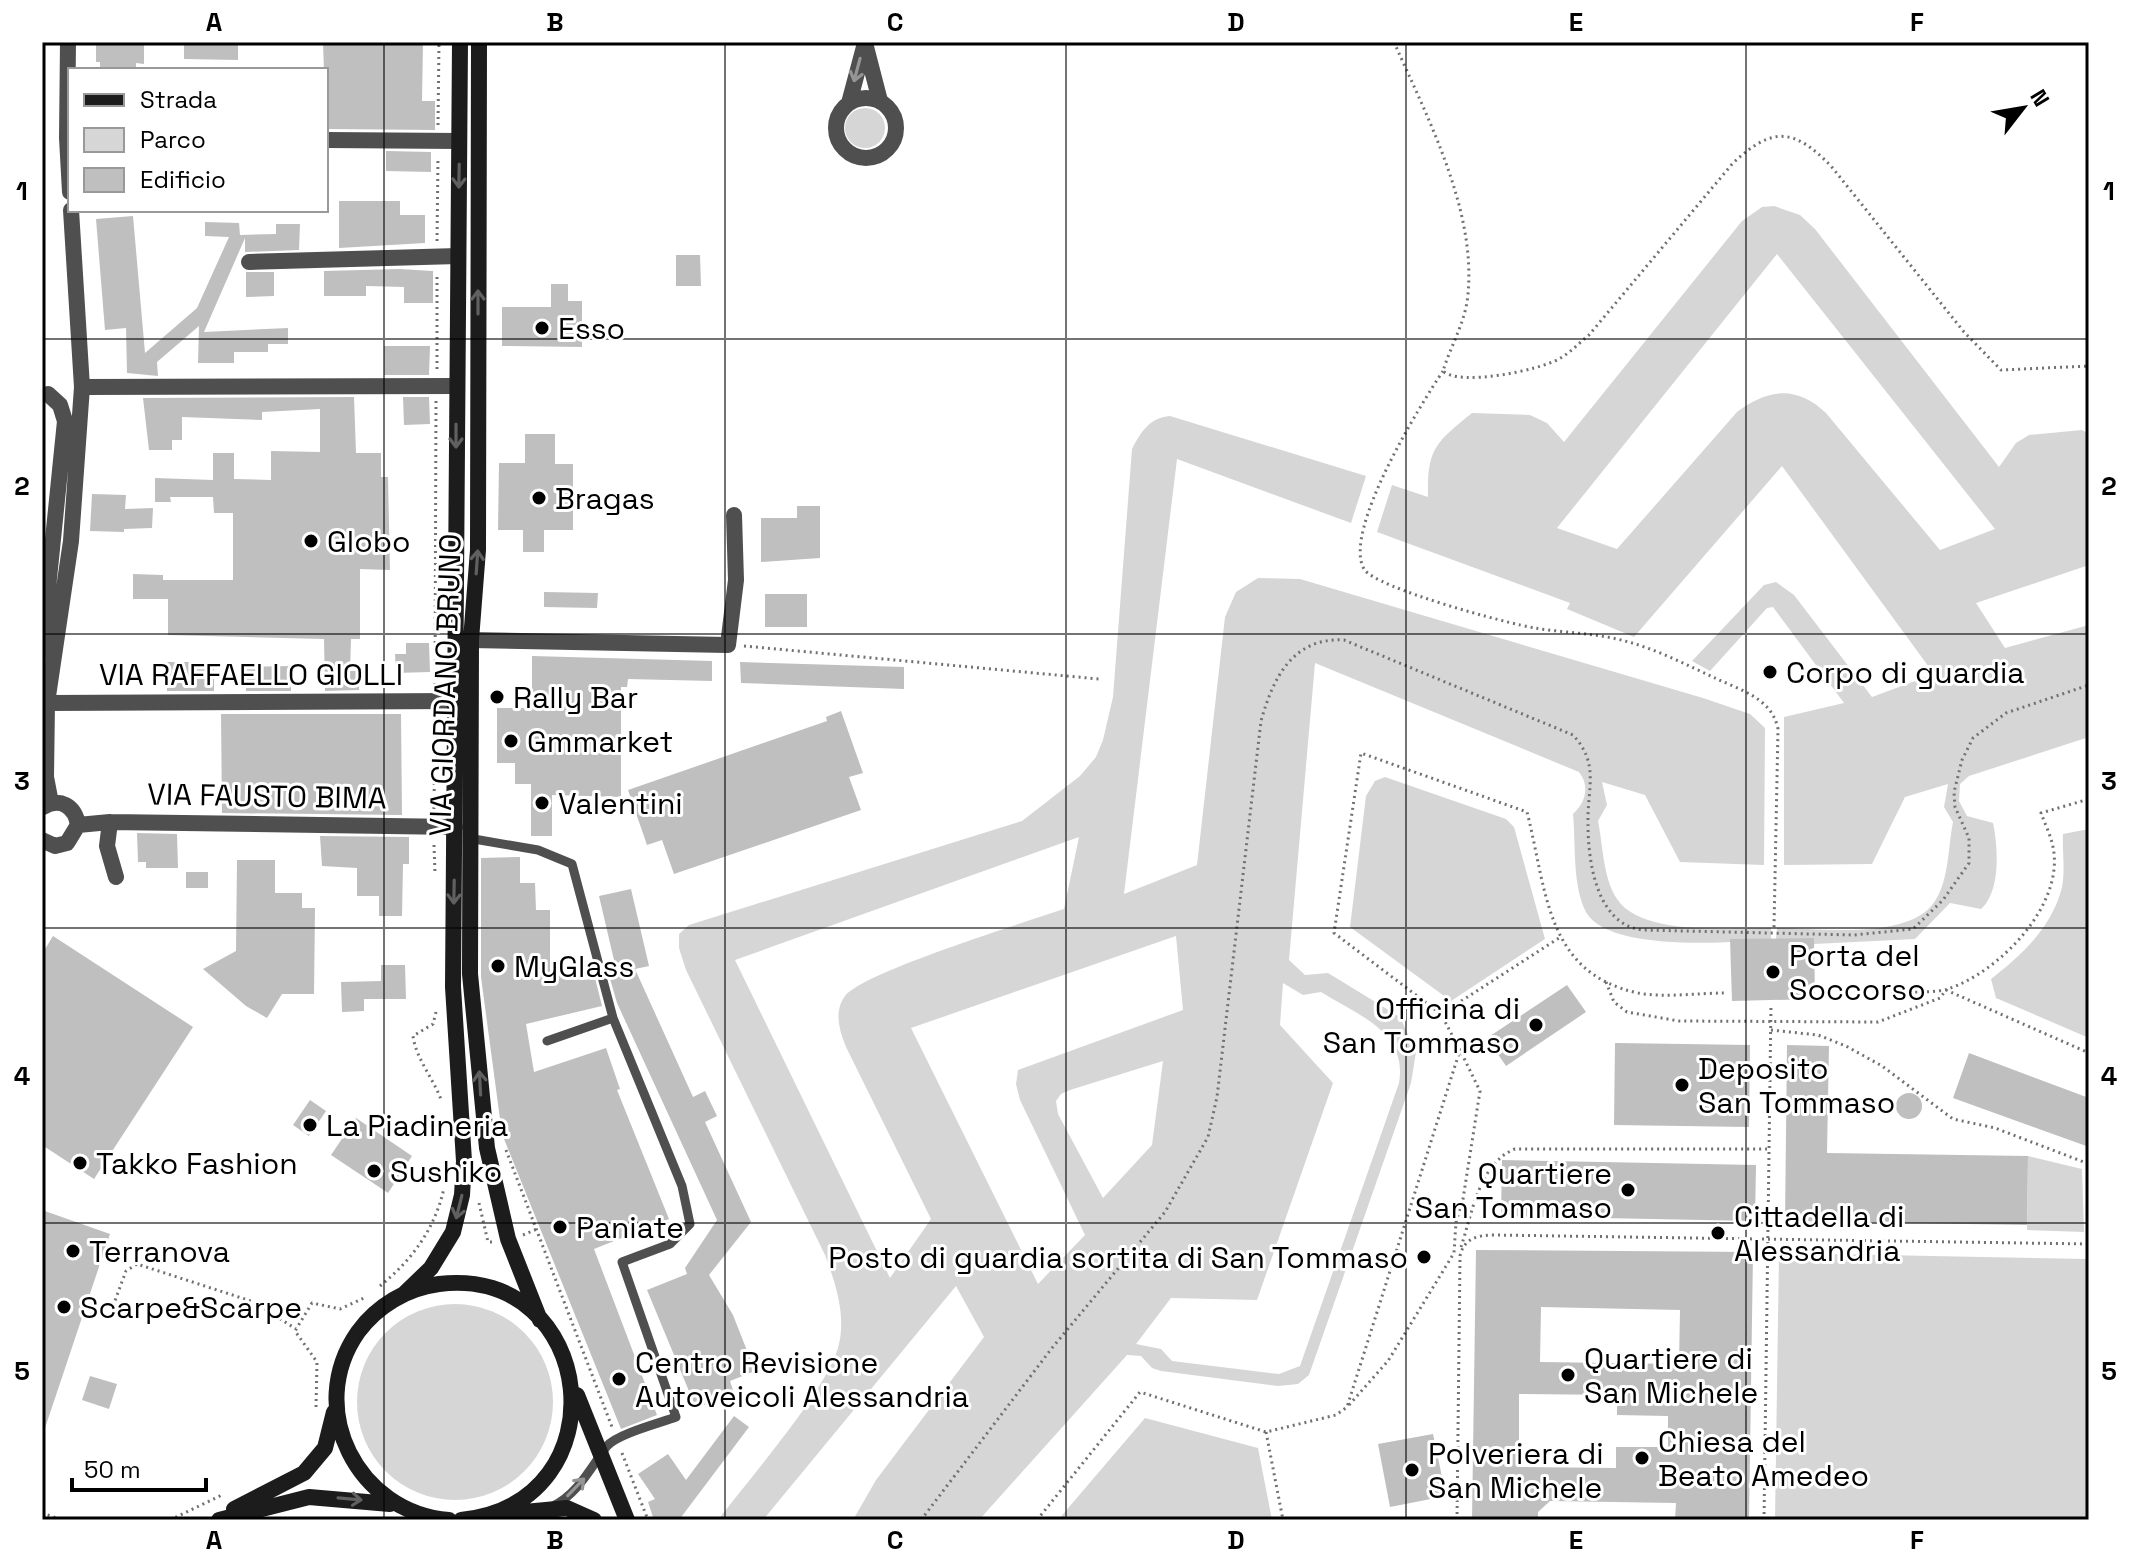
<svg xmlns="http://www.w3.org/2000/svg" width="2131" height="1562" font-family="'Space Grotesk',sans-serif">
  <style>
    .green { fill: #d6d6d6; fill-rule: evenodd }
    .building { fill: #bfbfbf; fill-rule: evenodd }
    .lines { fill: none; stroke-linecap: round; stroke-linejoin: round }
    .path { stroke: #717171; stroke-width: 3; stroke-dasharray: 2 4; stroke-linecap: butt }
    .service { stroke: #4f4f4f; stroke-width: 9 }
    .minor { stroke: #4f4f4f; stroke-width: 16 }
    .secondary { stroke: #1c1c1c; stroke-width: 16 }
    .oneway { stroke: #959595 }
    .oneway2 { stroke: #606060 }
    .grid { fill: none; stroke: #000; stroke-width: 2; stroke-opacity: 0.55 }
    .poi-dot { fill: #000; stroke: #fff; stroke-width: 3 }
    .labels { text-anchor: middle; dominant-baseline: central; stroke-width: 6; stroke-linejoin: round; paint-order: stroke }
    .poi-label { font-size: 30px; fill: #000; stroke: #fff; text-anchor: start }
    .street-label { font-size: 30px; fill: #000; stroke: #fff }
    .neatline { fill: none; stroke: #000; stroke-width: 3 }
    .grid-label { font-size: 26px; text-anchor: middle; font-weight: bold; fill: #000 }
  </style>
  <rect width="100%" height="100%" fill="#fff"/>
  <path class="green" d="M845 128a20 20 0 1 1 40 0a20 20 0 1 1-40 0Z
    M1774 206 1800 215 1815 229 1999 467 2016 443 2029 435 2082 430 2089 434V565L1976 603 2005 648 2089 625V737L1969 776 1960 784 1959 801 1967 816 1993 823C1998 847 2001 891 1981 909L1950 903 1915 939 1814 944V938L1776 939 1777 928C1819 928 1910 941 1935 901 1949 880 1948 847 1953 822L1944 807 1948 784 1905 797 1872 864 1784 865V717L1844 703 1773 607 1767 608 1710 671 1692 661 1764 585 1776 582 1794 595 1872 697 1934 674 1782 466 1634 637 1567 609 1570 603 1377 532 1392 485 1428 497C1427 449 1435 443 1472 413L1530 415 1547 423 1564 442 1742 221 1762 207ZM1777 254 1995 529 1940 550 1826 413C1796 385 1768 389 1737 412L1617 549 1557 528Z
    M1170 416 1366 476 1351 523 1177 459 1124 894 1197 865 1225 617 1236 592 1258 578 1300 579 1703 698 1750 714 1765 728 1764 865 1680 862 1645 795 1602 782 1607 805 1598 821C1603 845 1603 878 1617 899 1641 936 1730 928 1771 928V939C1730 943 1608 952 1586 912 1572 885 1576 844 1573 814 1586 802 1590 786 1579 772L1315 663 1289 960 1305 975 1328 973 1400 1017 1416 1052 1411 1083 1309 1375 1298 1384 1278 1386 1161 1371 1152 1368 1141 1356 1127 1355 979 1520H853L876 1480 984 1337 956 1286 763 1520H718C747 1481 830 1387 839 1344 846 1314 835 1282 825 1255L686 970 679 948V934L689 925 1022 821 1080 776 1096 757 1103 740 1113 697 1132 449C1141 432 1149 418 1170 416ZM1079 837 1064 909C1026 922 863 972 845 996 833 1012 840 1033 847 1049L931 1219 890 1278 735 960ZM1176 936 1183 1010 1018 1070 1016 1084 1020 1100 1085 1235 1038 1284 911 1028ZM1283 983 1303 995 1321 992C1357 1015 1408 1031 1399 1083L1300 1366 1279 1374 1172 1361 1161 1349 1136 1344 1171 1298 1257 1300 1333 1083 1280 1025ZM1163 1061 1152 1145 1103 1198 1058 1114 1056 1101 1061 1094 1070 1090Z
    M1385 777 1506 819 1514 827 1545 939 1451 1001 1350 927 1366 796 1375 781Z
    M2089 829V1038L1996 998 1991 979C2021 956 2050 929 2061 891 2066 873 2062 853 2063 834Z
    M2028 1156 2082 1169 2084 1232 2027 1230Z
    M1779 1253 2089 1259V1520H1775Z
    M357 1402a98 98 0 1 1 196 0a98 98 0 1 1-196 0Z
    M1145 1418 1258 1448 1272 1520H1058Z"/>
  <path class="building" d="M184 42H238V60L184 59Z
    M323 42H423L422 101H435V130L326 129Z
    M96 44H144V64L136 63V70H100V62H96Z
    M386 151 431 152V172L386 171Z
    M339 201H400V215H425V243L339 248Z
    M133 216 145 353 197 308 229 237 205 236V222L239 223 240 235 276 234V224H300L299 250 245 252V238L204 332 288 328V344H268V352H234V363H198L199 326 157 362 158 376 127 373 126 328 105 330 96 219Z
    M676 255H700L701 286H676Z
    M399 269 433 271V303H404V287L366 286V296H324V271Z
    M246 272H274V296L246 297Z
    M551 284H568V301H582V347L502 346V307H551Z
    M384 346H430L429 375H384Z
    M354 397 356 453H381V477H388L390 570 360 569V639H351L350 671H359V690L325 691 324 639 168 635V599H133V574L163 575V580H233V513H214L213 497H170L171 502H155V478L213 480V453H234V479L271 480V451L320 452V409L262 412V420L182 417V440H172V450H149L143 398Z
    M403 397H429L430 424 404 425Z
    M525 434H555V464H573V530H544V552H523V530H498L499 463H525Z
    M92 494 126 495 125 509 153 508 152 528 124 529V532L90 531Z
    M797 506H820V558L761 562V518H797Z
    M544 592 598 593 597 608 544 607Z
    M765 594H807V627H765Z
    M406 643H429L430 672 396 673 395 654H406Z
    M532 656 712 661V681L628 679 627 687H621V797L552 795V836H531V784H515V763H497V708H532Z
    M167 662H214V691H167Z
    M740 662 904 667V689L741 683Z
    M290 666 291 691H246L245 667Z
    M841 711 863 773 849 777 861 810 674 874 662 840 647 845 628 790 827 721 826 717Z
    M221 714H401L402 815 222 813Z
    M137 833 177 834 178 868H146V862H138Z
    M320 836 409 837V864H403L402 916H379V896H357V868L322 866Z
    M520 857V883H535L536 910H550V976L583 969 585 980 595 978 602 1006 526 1024 534 1072 606 1048 620 1089 617 1090 669 1219 594 1249 657 1415 621 1429 502 1134 481 977V858Z
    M237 860H275V893H302V908H315L314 994H282L267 1018 246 1006 203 969 236 951Z
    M186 872H208V888H186Z
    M631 889 649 966 635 969 693 1097 705 1091 717 1116 705 1122 751 1222 709 1275 733 1315 755 1371 730 1381 734 1393 696 1408 647 1290 687 1274 685 1268 717 1220 617 1003 609 975 617 973 599 896Z
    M53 936 193 1027 94 1179 42 1145V954Z
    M1814 938 1815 999 1732 1001 1730 939Z
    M381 965H405L406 999H364V1011L342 1012 341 982 381 981Z
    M1567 985 1586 1012 1506 1066 1487 1038Z
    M1615 1043 1750 1045 1749 1127 1614 1125Z
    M1787 1045 1829 1046 1827 1153 2028 1156 2027 1225 1785 1221Z
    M1969 1053 2089 1098V1147L1953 1098Z
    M1896 1106a13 13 0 1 1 26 0a13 13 0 1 1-26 0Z
    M310 1100 326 1111 309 1136 293 1125Z
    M356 1118 412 1156 388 1193 331 1155Z
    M1502 1160 1756 1165 1755 1221 1501 1216Z
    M42 1210 110 1234 45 1428 42 1427Z
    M1476 1250 1753 1252 1749 1520H1675L1676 1503 1550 1501 1538 1512V1520H1472ZM1541 1307 1680 1310 1679 1364 1540 1362ZM1519 1394 1617 1395V1415L1668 1416V1447H1616V1468L1519 1467Z
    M90 1376 117 1384 109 1409 82 1400Z
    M734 1416 749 1427 679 1520H654L648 1502 655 1499 638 1474 668 1454 686 1480Z
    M1433 1434 1446 1496 1390 1507 1378 1444Z"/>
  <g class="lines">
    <path class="path" d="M1394 42C1427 117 1476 209 1468 294 1466 321 1451 345 1443 371 1460 387 1539 370 1559 359 1570 353 1579 343 1589 335L1733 163C1772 127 1793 127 1831 166L1964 332 2001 370 2089 366
      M438 125 439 42
      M437 241 438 157
      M437 369V273
      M1443 371C1421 404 1342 531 1364 569 1375 588 1509 624 1535 628 1565 633 1596 633 1625 641 1656 649 1687 665 1715 678 1740 690 1772 698 1778 729L1774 928
      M744 646 1099 679
      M435 685 436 401
      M434 809 435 717
      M434 845 435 873
      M1606 982 1614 1002 1627 1012 1679 1021 1878 1022 1940 998 1946 990 2089 1053
      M1819 989C1846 989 1928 996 1948 989 1999 972 2065 905 2053 847 2051 836 2045 824 2041 813L2089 799
      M436 1012 433 1024 413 1036C416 1059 434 1079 442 1102
      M1441 1014 1559 938
      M1771 1030 1818 1035 1846 1046 1882 1066 1953 1119 1995 1128 2089 1164
      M506 1150 612 1427
      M479 1203 488 1242H492
      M523 1235 537 1229
      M1461 1247C1472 1214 1479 1163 1515 1149H1767
      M380 1286C412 1260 435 1229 444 1188
      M113 1306 126 1271 137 1264 254 1302 296 1329
      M1349 1405 1388 1361 1454 1253 1456 1222 1463 1199 1480 1091 1460 1050
      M316 1407 317 1362 295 1331 312 1303 340 1309 364 1298
      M1266 1432 1283 1520
      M622 1453 648 1520
      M42 1513 62 1520
      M170 1520 224 1494
      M921 1520 1052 1348 1165 1212 1208 1137 1217 1097 1261 721C1273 678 1293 637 1344 640L1573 735C1600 764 1587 789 1588 824 1588 863 1597 925 1643 930L1854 935 1913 929 1943 900 1969 863V838L1955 807 1954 792 1962 760 1973 738 2006 713 2089 685
      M1037 1520 1140 1392 1266 1432 1336 1415 1347 1407 1460 1050 1441 1014 1334 933 1361 753 1527 812C1547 890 1545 973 1638 993 1665 998 1698 993 1725 993
      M1457 1520 1460 1256C1464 1238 1478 1235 1495 1235L2089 1244
      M1764 1520 1771 1004"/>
    <path class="service" d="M468 838 538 850 572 864 613 1018
      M547 1041 613 1018 682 1186 690 1224 670 1244 622 1262 676 1417C660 1423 617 1434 607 1446 591 1467 578 1494 553 1506"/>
    <path class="minor" d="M68 42 67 138 70 192
      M836 128a30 30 0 1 1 60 0a30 30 0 1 1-60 0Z
      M849 103 865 43 880 101
      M326 140 459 141
      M249 262 458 256
      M82 387 457 386
      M48 394 60 405 65 421 46 608 44 642 52 656
      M471 640 728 645 736 580 734 515
      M47 703 455 701
      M51 803 46 777 47 703 71 541 82 387 71 210
      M110 822 107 846 116 877
      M78 825 110 822 455 827
      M42 840 55 846 67 843 78 825C75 806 60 797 43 807"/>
    <path class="secondary" d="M479 42 478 550 471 640 470 974 487 1148 508 1239 540 1320
      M404 1294 431 1268 453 1232 462 1195 464 1161 453 987 460 42
      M577 1395 627 1520
      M234 1509 304 1473 325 1448 334 1412
      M504 1514 567 1508 594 1520
      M219 1520 309 1497 390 1504
      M449 1520C358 1513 304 1409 358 1332 377 1306 407 1288 439 1284 597 1265 625 1503 461 1520"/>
  </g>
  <defs><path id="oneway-shaft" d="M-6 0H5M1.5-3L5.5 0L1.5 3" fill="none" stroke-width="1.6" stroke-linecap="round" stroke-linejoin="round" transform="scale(2)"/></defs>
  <g class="oneway">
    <use href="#oneway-shaft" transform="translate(857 70) rotate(105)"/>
    <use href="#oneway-shaft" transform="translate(576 1487) rotate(-46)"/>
  </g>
  <g class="oneway2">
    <use href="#oneway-shaft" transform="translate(459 176) rotate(91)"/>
    <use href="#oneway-shaft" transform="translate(478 302) rotate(-90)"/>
    <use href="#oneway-shaft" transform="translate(456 436) rotate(90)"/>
    <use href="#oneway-shaft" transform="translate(477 562) rotate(-86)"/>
    <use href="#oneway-shaft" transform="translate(454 892) rotate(91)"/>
    <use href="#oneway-shaft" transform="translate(480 1083) rotate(-93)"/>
    <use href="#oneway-shaft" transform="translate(459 1207) rotate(104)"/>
    <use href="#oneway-shaft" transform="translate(350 1499) rotate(5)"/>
  </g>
  <path class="grid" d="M384 42V1520M725 42V1520M1066 42V1520M1406 42V1520M1746 42V1520M42 339H2089M42 634H2089M42 928H2089M42 1223H2089"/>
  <g class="poi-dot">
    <circle cx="542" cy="328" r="8"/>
    <circle cx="539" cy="498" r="8"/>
    <circle cx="311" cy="541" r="8"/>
    <circle cx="1770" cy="672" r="8"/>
    <circle cx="497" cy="697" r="8"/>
    <circle cx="511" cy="741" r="8"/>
    <circle cx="542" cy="803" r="8"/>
    <circle cx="498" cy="966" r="8"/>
    <circle cx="1773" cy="972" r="8"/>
    <circle cx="1536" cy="1025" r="8"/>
    <circle cx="1682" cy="1085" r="8"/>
    <circle cx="310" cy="1125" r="8"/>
    <circle cx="80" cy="1163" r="8"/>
    <circle cx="374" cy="1171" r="8"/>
    <circle cx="1628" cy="1190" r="8"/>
    <circle cx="560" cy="1227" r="8"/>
    <circle cx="1718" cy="1233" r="8"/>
    <circle cx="73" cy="1251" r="8"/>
    <circle cx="1424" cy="1257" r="8"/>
    <circle cx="64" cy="1307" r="8"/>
    <circle cx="1568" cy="1375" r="8"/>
    <circle cx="619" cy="1379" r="8"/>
    <circle cx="1642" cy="1458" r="8"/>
    <circle cx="1412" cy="1470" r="8"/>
  </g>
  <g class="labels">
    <g class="poi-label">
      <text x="558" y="328">Esso</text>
      <text x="555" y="498">Bragas</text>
      <text x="327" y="541">Globo</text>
      <text x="1786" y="672">Corpo di guardia</text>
      <text x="513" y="697">Rally Bar</text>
      <text x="527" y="741">Gmmarket</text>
      <text x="558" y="803">Valentini</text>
      <text x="1789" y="955">Porta del<tspan x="1789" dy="34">Soccorso</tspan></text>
      <text x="514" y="966">MyGlass</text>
      <text x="1520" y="1008" text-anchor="end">Officina di<tspan x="1520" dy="34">San Tommaso</tspan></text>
      <text x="1698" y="1068">Deposito<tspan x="1698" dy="34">San Tommaso</tspan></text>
      <text x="326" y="1125">La Piadineria</text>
      <text x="96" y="1163">Takko Fashion</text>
      <text x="390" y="1171">Sushiko</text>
      <text x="1612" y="1173" text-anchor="end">Quartiere<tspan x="1612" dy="34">San Tommaso</tspan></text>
      <text x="1734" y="1216">Cittadella di<tspan x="1734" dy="34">Alessandria</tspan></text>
      <text x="576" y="1227">Paniate</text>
      <text x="89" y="1251">Terranova</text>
      <text x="1408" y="1257" text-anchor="end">Posto di guardia sortita di San Tommaso</text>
      <text x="80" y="1307">Scarpe&amp;Scarpe</text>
      <text x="1584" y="1358">Quartiere di<tspan x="1584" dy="34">San Michele</tspan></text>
      <text x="635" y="1362">Centro Revisione<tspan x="635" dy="34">Autoveicoli Alessandria</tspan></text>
      <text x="1658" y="1441">Chiesa del<tspan x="1658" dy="34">Beato Amedeo</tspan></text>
      <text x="1428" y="1453">Polveriera di<tspan x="1428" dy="34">San Michele</tspan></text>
    </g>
    <g class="street-label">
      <text x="251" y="674">VIA RAFFAELLO GIOLLI</text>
      <text transform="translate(445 685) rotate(-88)">VIA GIORDANO BRUNO</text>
      <text transform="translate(267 796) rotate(1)">VIA FAUSTO BIMA</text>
    </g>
  </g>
  <rect width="2131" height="1562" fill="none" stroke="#ffffff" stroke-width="88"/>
  <rect x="68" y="68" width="260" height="144" fill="#ffffff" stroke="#999999" stroke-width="2"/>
  <rect x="84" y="94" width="40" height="12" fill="#1c1c1c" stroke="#999999" stroke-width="2"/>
  <text x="140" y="108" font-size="24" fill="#000000">Strada</text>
  <rect x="84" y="128" width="40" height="24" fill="#d6d6d6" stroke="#999999" stroke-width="2"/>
  <text x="140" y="148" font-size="24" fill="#000000">Parco</text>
  <rect x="84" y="168" width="40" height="24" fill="#bfbfbf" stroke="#999999" stroke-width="2"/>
  <text x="140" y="188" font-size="24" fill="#000000">Edificio</text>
  <g transform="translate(2023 108) rotate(59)" stroke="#ffffff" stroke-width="6" paint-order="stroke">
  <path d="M0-6L14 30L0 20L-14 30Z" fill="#000000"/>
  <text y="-12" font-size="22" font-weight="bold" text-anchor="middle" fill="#000000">N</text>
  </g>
  <path d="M72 1478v12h134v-12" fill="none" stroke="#000000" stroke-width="4"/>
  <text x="84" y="1478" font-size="24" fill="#000000" stroke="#ffffff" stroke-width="6" paint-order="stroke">50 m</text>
  <rect x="44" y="44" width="2043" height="1474" class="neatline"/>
  <g class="grid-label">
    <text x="214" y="31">A</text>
    <text x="555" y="31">B</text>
    <text x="895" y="31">C</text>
    <text x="1236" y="31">D</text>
    <text x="1576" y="31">E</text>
    <text x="1917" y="31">F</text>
    <text x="22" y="200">1</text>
    <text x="2109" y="200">1</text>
    <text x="22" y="495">2</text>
    <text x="2109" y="495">2</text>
    <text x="22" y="790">3</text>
    <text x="2109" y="790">3</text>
    <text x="22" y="1085">4</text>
    <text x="2109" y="1085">4</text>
    <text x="22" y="1380">5</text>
    <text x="2109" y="1380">5</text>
    <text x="214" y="1549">A</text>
    <text x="555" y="1549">B</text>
    <text x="895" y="1549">C</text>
    <text x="1236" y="1549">D</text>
    <text x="1576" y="1549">E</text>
    <text x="1917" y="1549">F</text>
  </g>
</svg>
